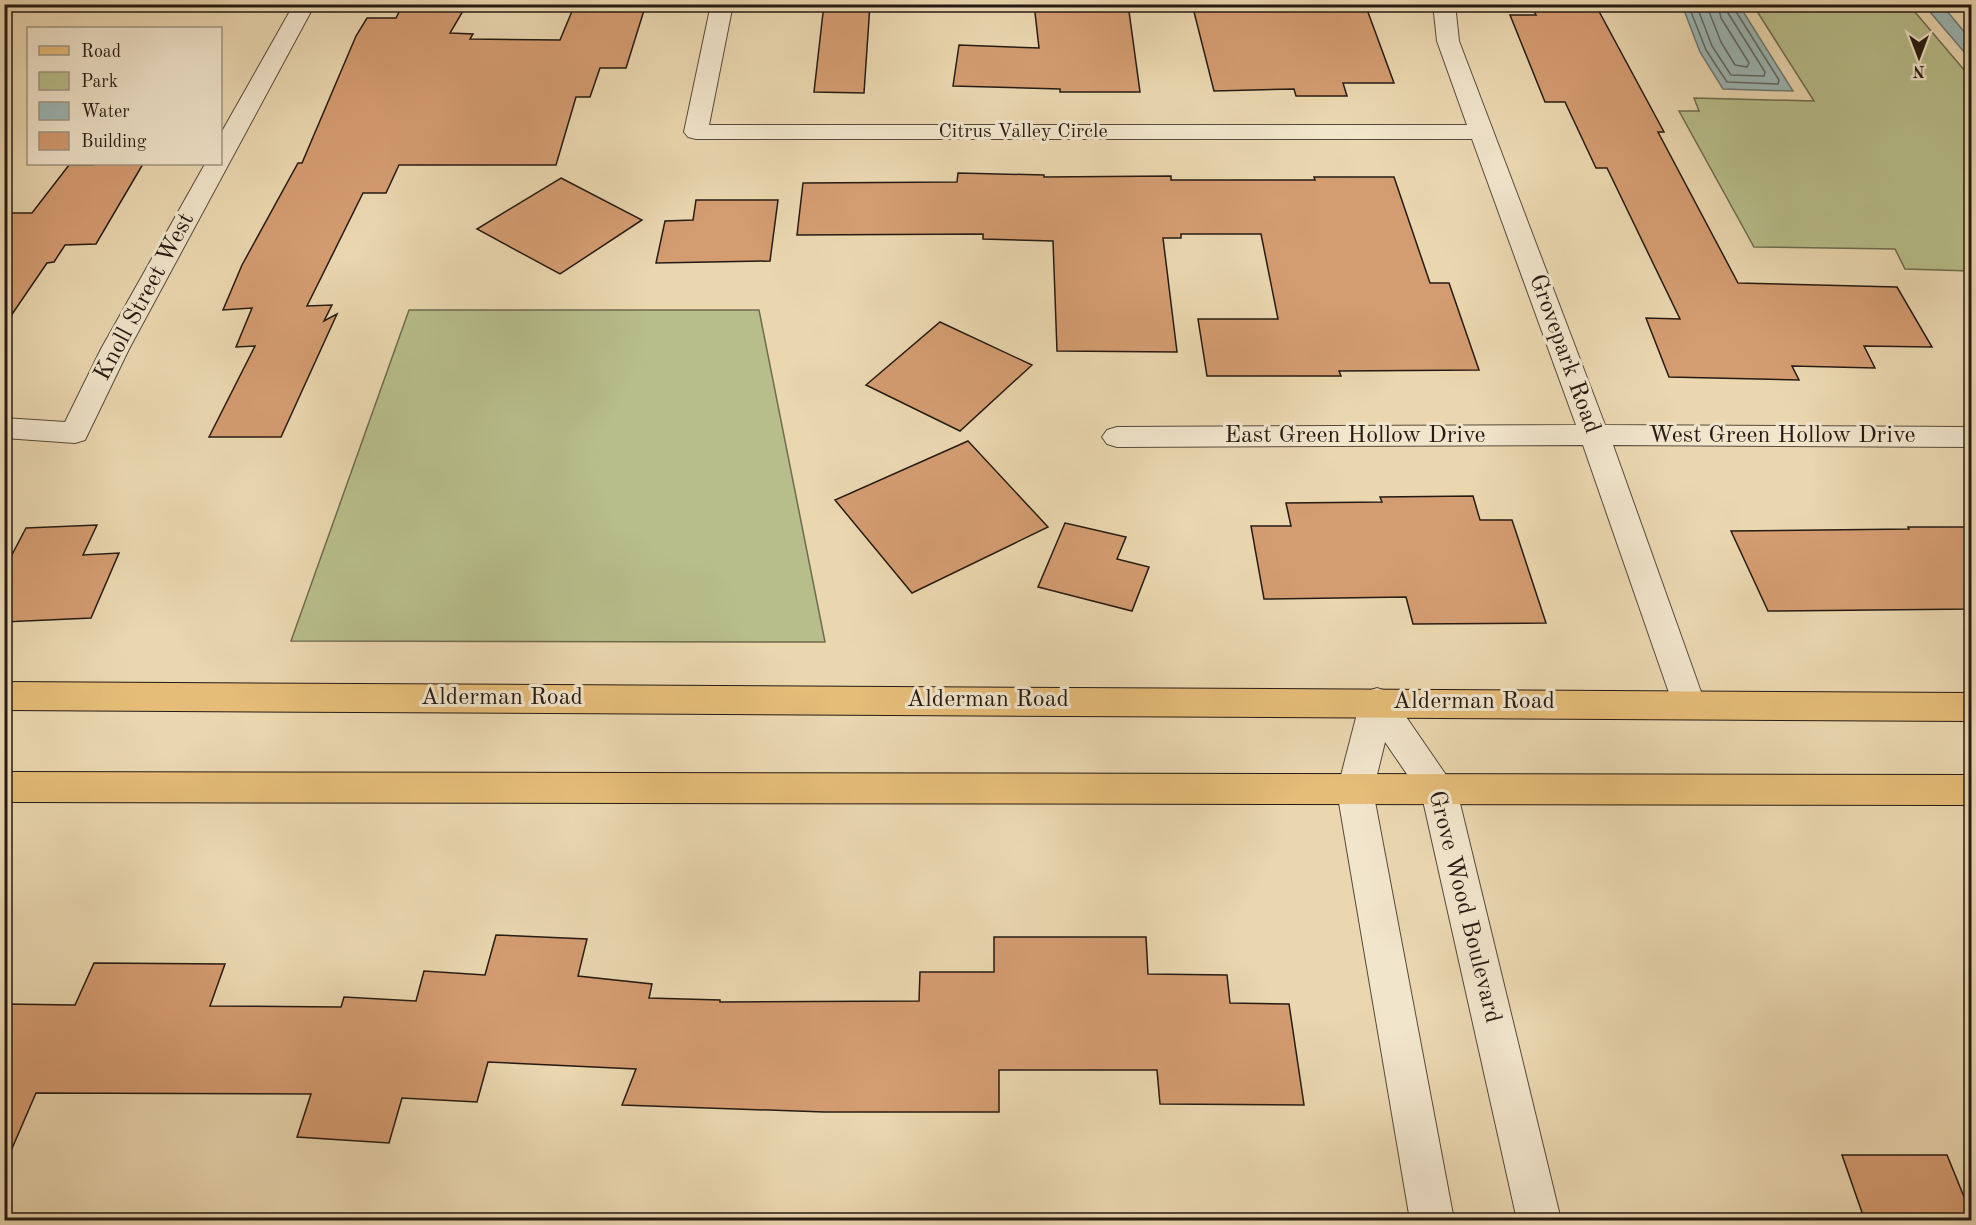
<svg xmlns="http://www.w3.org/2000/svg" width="1976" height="1225" font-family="'Old Standard TT',serif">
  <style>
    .green { fill: #b7be8b; stroke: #6e6c4f; stroke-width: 1.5 }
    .water { fill: #9bb7b5; stroke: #6c7974; stroke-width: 1.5 }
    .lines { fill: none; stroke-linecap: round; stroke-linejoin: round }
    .shore { stroke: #606964; stroke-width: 1.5 }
    .building { fill: #d49c71; stroke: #261b13; stroke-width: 1.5 }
    .minor-casing { stroke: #574a3a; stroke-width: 2 }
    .major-casing { stroke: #261b13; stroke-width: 2 }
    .minor { fill: #f1e5cc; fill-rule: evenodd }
    .major { fill: #e5bc78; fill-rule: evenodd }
    .labels { text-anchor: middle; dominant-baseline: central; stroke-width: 6; stroke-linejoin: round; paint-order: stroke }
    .far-street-label { font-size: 20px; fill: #261b13; stroke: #f1e5cc }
    .street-label { font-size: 24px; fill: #261b13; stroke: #f1e5cc }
  </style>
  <rect width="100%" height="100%" fill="#ead7b0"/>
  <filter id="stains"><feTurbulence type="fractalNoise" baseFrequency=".00333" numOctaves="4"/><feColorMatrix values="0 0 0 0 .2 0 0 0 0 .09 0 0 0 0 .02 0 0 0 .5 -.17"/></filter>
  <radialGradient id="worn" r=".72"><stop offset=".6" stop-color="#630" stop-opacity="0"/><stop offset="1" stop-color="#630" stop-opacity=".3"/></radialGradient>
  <path class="green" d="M1753 5H1909L1971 78V271L1905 269 1895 249 1754 247 1679 111H1699L1694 98 1814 101Z
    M409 310H759L825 642 291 641Z"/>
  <path class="water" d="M1682 5H1739L1793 91 1723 89 1700 52Z
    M1924 5H1942L1971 40V60Z"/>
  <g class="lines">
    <path class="shore" d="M1688 4 1706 50 1727 82 1778 84 1779 80 1735 10 1734 4
      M1696 4 1712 46 1731 75 1764 76 1765 72 1728 13 1727 4
      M1706 4 1721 42 1735 65 1747 67 1749 63 1721 18 1718 4"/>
  </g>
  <path class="building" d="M403 4H467L450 33 473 34 470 39 560 40 575 4H646L626 68H600L590 97H576L556 165H399L386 193H363L307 306 332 305 324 321 337 314 281 437H209L255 346 236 347 252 308 223 310 242 265 298 163H302L356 36 367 18H396Z
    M824 4H870L864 93 814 92Z
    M1034 4H1128L1140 92H1060V89L953 86 959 45 1039 48Z
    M1192 4H1365L1394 83H1343L1347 96H1296L1294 89 1214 91Z
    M1530 4H1595L1664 132H1658L1738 283 1897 287 1932 347 1864 346 1875 368 1792 366 1799 380 1669 377 1646 318 1680 319 1607 168H1596L1565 102H1545L1510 15H1536Z
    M95 164H143L96 244 65 245 54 262 47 263 4 326V213H32L69 165H94Z
    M958 173 1044 175V177L1171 176V180H1315L1314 177H1394L1430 283H1449L1479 370 1339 371 1341 376H1207L1198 319H1278L1261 234H1181V238H1163L1177 352 1057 351 1053 241 983 239V234L797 235 803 183 957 182Z
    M561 178 642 220 560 274 477 229Z
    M696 200H778L770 261 656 263 665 221 693 220Z
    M940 322 1032 365 960 431 866 385Z
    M968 441 1048 527 912 593 835 500Z
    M1473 496 1480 520H1512L1546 623 1413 624 1406 597 1264 599 1251 526H1291L1286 503 1382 502 1380 497Z
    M1065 523 1126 537 1117 559 1149 567 1132 611 1038 587Z
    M97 525 83 555 119 553 91 618 4 622V570L26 528Z
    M1908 527H1971V609L1768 611 1731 531 1909 529Z
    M496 935 587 939 578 976 652 984 649 998 720 1000V1002L919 1001 920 972H994V937H1146L1148 974 1227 975 1230 1003 1289 1004 1304 1105 1160 1104 1157 1070H999V1112H824L622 1105 636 1069 488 1062 477 1102 402 1098 389 1143 297 1137 311 1094 36 1093 4 1167V1004L75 1005 94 963 225 964 210 1006 341 1007 344 997 416 1001 424 971 485 975Z
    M1842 1155H1947L1971 1214V1221H1865Z"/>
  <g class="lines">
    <defs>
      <path id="minor" d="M294 4H315L129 349 85 440 75 443 4 438V418L65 422 101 349 205 164H220V135Z
        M711 4H733L709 125H1467L1437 41 1433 4H1455L1459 41 1605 425 1970 427 1972 447 1613 445 1705 703 1700 713 1688 717 1676 713 1583 445 1117 447 1107 444 1102 437 1107 430 1117 427 1576 425 1472 139H696L688 137 684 132Z
        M1377 688 1389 692 1457 791 1561 1220H1517L1422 796 1385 742 1373 791 1454 1220H1410L1337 791 1360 702 1365 692Z"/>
      <path id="major" d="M4 682 1972 693V721L4 710Z
        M4 772 1972 775V805L4 802Z"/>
    </defs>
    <use href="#minor" class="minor-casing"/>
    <use href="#major" class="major-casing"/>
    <use href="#minor" class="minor"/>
    <use href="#major" class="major"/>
  </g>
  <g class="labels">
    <g class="far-street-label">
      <text x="1023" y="132">Citrus Valley Circle</text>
    </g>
    <g class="street-label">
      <text transform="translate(145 297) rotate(-62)">Knoll Street West</text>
      <text transform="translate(1564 354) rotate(70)">Grovepark Road</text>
      <text x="1355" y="436">East Green Hollow Drive</text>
      <text x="1782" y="436">West Green Hollow Drive</text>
      <text x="502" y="698">Alderman Road</text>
      <text x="988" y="700">Alderman Road</text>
      <text x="1474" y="702">Alderman Road</text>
      <text transform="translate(1464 907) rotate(76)">Grove Wood Boulevard</text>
    </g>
  </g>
  <rect width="1976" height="1225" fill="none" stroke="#ead7b0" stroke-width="24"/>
  <rect x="6" y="6" width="1964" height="1213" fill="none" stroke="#261b13" stroke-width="3"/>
  <rect x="12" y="12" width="1952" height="1201" fill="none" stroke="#261b13" stroke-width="1.5"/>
  <rect x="27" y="27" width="195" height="138" fill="#f1e5cc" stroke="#a09482" stroke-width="1.5"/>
  <rect x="39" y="46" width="30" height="9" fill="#e5bc78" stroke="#a09482" stroke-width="1.5"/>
  <text x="81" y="57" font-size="18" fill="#261b13">Road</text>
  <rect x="39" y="72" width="30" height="18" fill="#b7be8b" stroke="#a09482" stroke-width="1.5"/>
  <text x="81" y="87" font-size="18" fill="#261b13">Park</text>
  <rect x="39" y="102" width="30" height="18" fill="#9bb7b5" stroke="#a09482" stroke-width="1.5"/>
  <text x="81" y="117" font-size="18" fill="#261b13">Water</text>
  <rect x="39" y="132" width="30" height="18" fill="#d49c71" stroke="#a09482" stroke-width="1.5"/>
  <text x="81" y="147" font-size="18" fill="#261b13">Building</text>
  <g transform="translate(1919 57) rotate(180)" stroke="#f1e5cc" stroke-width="4.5" paint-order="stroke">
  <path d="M0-4.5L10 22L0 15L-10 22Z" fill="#261b13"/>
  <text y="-9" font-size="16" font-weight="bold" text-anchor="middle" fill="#261b13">N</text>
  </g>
  <rect width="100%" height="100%" filter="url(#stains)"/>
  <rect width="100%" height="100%" fill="url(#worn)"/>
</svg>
